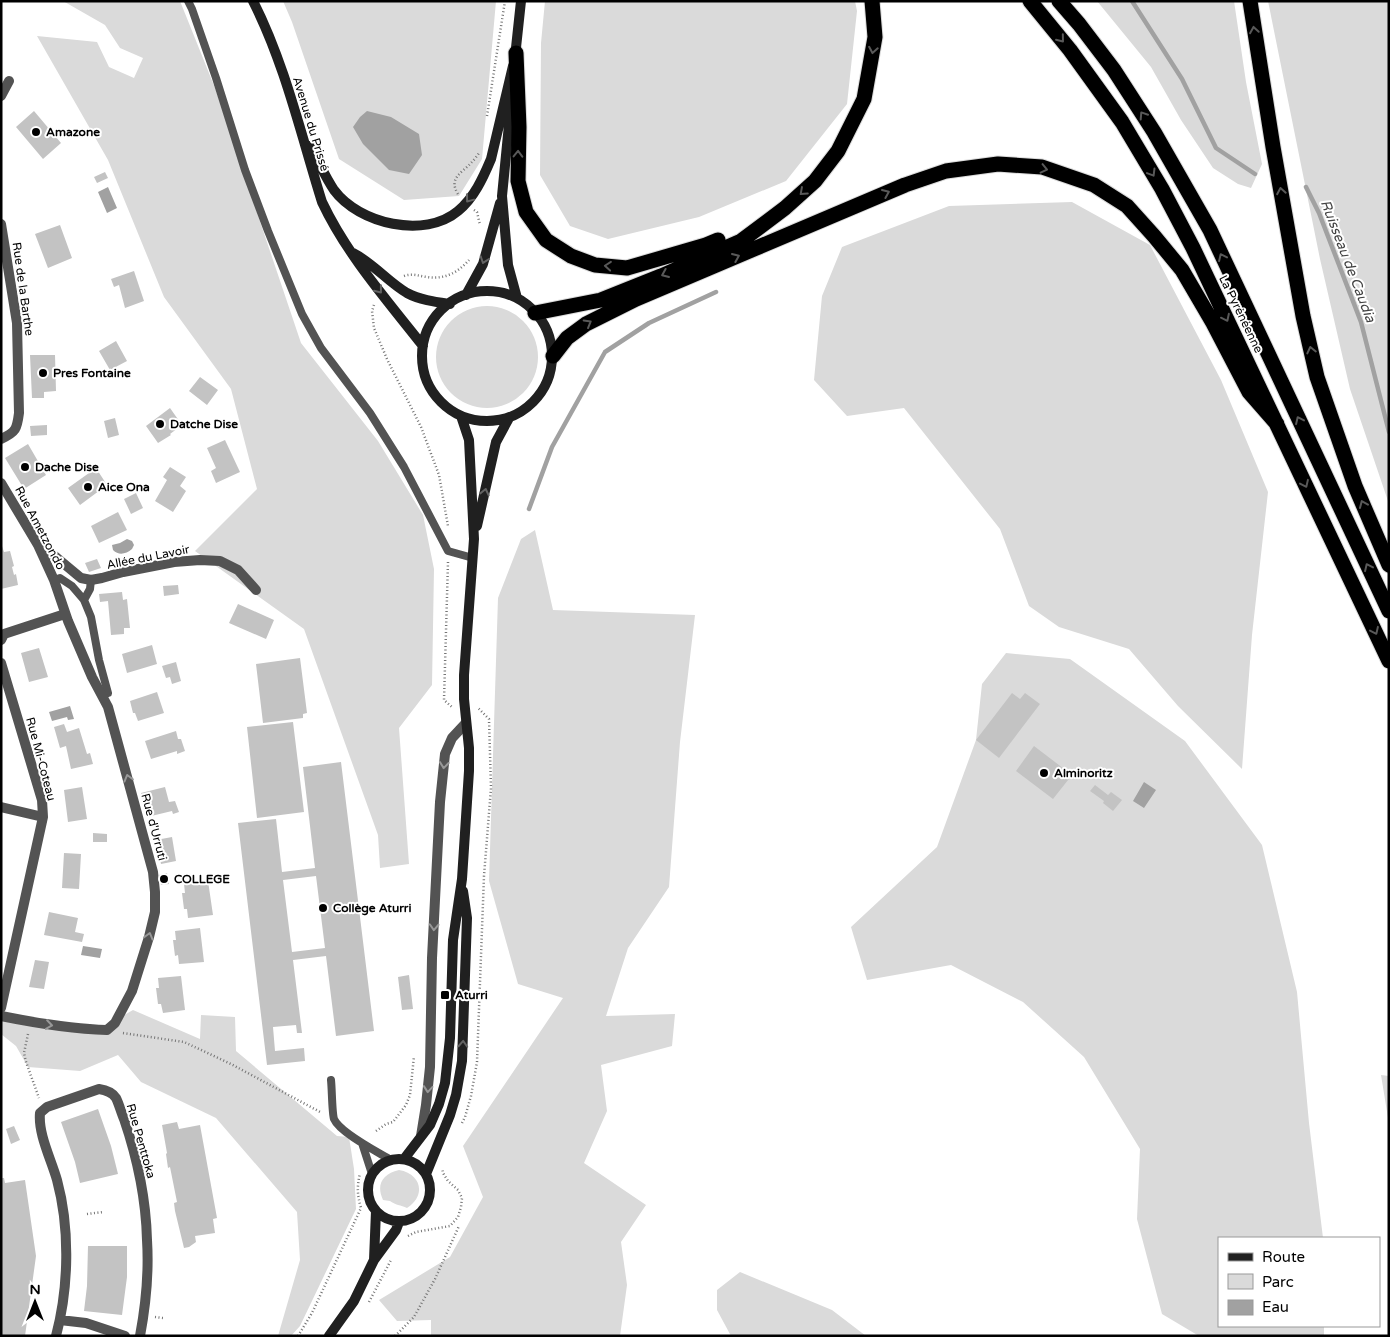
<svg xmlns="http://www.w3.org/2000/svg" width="1390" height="1337" font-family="'Varela Round',sans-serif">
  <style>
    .green { fill: #dadada }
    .water { fill: #a1a1a1 }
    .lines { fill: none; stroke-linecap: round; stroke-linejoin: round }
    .stream { stroke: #a1a1a1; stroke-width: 4.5 }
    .building { fill: #c3c3c3; fill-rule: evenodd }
    .highway-casing { stroke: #dbdbdb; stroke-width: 17 }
    .path { stroke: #757575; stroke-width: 2.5; stroke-dasharray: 1 2.5; stroke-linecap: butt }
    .lane { stroke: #535353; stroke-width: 8 }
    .street { stroke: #535353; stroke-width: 10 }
    .secondary { stroke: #202020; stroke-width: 10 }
    .highway { stroke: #000; stroke-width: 15 }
    .oneway { stroke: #595959 }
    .oneway2 { stroke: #636363 }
    .oneway3 { stroke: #989898 }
    .poi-dot { fill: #000; stroke: #fff; stroke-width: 2 }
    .labels { text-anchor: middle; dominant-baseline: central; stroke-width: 4; stroke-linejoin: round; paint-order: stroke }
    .street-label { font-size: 12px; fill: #000; stroke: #fff }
    .poi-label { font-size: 12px; font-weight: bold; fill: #000; stroke: #fff; text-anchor: start }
    .water-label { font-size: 14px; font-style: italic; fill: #424242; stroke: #fff }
  </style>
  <rect width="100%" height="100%" fill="#fff"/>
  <path class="green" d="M63 1H180L215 88 301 343 378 441 423 515 434 569 432 685 399 728 409 864 380 868 378 835 304 629 195 551 257 489 231 389 164 297 108 160 37 36 97 42 109 67 134 78 143 58 120 48 105 25Z
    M283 1H496L482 159 459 196 404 200 339 159 292 22Z
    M545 1H855L857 11 847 104 786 181 699 217 608 239 570 226 540 175 541 43Z
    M1097 1H1234L1246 82 1262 164 1251 188 1238 184 1213 168 1181 120 1151 67Z
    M1268 1H1389V504L1350 389 1320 259Z
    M1072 202 1150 245 1221 380 1268 492 1252 635 1242 769 1178 706 1129 649 1059 627 1029 606 1000 529 904 408 847 416 814 380 822 296 842 247 949 206Z
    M436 357a51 51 0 1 1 102 0a51 51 0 1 1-102 0Z
    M535 530 553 610 695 615 680 742 669 887 628 948 606 1016 675 1014 672 1046 601 1065 607 1111 584 1163 646 1205 621 1242 627 1285 620 1336H431V1320L397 1321 379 1300 450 1257 483 1197 463 1146 563 998 518 984 489 881 498 598 521 539Z
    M1006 653 1070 659 1185 741 1262 845 1297 992 1309 1123 1323 1238H1219V1326H1324V1336H1199L1162 1314 1137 1219 1140 1149 1084 1057 1023 1002 951 965 867 980 851 927 937 847 976 740 982 684Z
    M133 1010 200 1039 201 1015 235 1017 236 1051 337 1136 349 1137 354 1169 356 1209 300 1326 291 1336H278L300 1260 297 1212 216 1118 141 1082 118 1055 80 1071 28 1067 16 1046 1 1034V1020L93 1033Z
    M1381 1075 1389 1076V1124Z
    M399 1170C422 1174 426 1196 407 1208 401 1205 395 1205 390 1201L383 1200C376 1185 382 1174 399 1170Z
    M740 1272 832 1310 866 1336H731L717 1310V1290Z"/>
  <path class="water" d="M367 111 391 117 419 134 422 155 409 174 389 170 363 144 353 127 360 117Z
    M108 187 117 208 107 213 98 192Z
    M127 539 132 541 134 545 132 549C126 554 119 556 113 550L112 545 120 543Z
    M70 706 74 719 68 720 67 717 52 721 49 712Z
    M1144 782 1156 790 1144 808 1133 801Z
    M83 946 102 949 100 958 81 955Z"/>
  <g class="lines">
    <path class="stream" d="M1132 1 1182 79 1216 148 1255 174
      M1306 187 1319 213 1361 322 1389 432
      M529 509 552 447 605 352 649 323 716 292"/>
  </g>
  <path class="building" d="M34 111 61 143 43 159 16 127Z
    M105 172 108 178 97 183 94 177Z
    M60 225 72 258 48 268 35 234Z
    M134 271 144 301 125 308 119 285 114 287 111 279Z
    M116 341 127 361 110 370 99 351Z
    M30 355H55L56 391 44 392V398H32Z
    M200 377 218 390 207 405 189 391Z
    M170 408 182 425 170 434 171 435 158 443 146 426Z
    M115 418 119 435 108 438 104 421Z
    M47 425V435L31 436 30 426Z
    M225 440 240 472 216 483 211 471 216 468 207 448Z
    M28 444 46 475 24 489 5 458Z
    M170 467 186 477 180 486 186 491 173 512 155 501 167 480 163 477Z
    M96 468 107 485 80 505 68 488Z
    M136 493 143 508 131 514 124 499Z
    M118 512 127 530 99 543 91 526Z
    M1 543 4 552 10 551 14 566 12 567 14 575 16 574 18 585 1 589Z
    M97 559 101 568 89 572 85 563Z
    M178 585 179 594 164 596 163 586Z
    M122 592 123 600 127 599 130 628H124V634L111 635 108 601 100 602 99 594Z
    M238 604 274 620 266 639 229 623Z
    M152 645 157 664 127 673 122 654Z
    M39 648 48 677 29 682 21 653Z
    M300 658 307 713 303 714V718L263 723 256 664Z
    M176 662 181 681 172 684 170 677 166 678 162 666Z
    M157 692 164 713 138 721 135 713H133L130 701Z
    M1012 693 1020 699 1025 693 1040 704 999 758 976 740Z
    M293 722 304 812 257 818 247 727Z
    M64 724 67 732 79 728 87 754 90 753 93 764 71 769 66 746 60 748 54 727Z
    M176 731 178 739H181L185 751 177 754V751L151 759 145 741Z
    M1034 746 1072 775 1053 799 1016 771Z
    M341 762 374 1031 336 1036 326 956 293 960 302 1033H297L296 1025 273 1027 275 1051 304 1048 305 1061 267 1065 238 823 276 819 282 872 315 868 303 767ZM316 876 325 948 292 952 283 880Z
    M1095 785 1108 795 1111 792 1122 800 1113 811 1103 803 1104 801 1090 791Z
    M82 787 87 819 68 822 64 790Z
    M165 787 169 802 175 801 179 812 173 814 172 811 147 817 141 793Z
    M93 833 107 834V842H93Z
    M172 837 176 861 161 864 156 840Z
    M64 853 81 854 79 889 62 888Z
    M167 873 169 884 161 885 159 875Z
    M208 881 213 915 188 918 187 909H184L182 893H185L184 884Z
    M49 912 78 918 75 932 84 934 82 942 44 935Z
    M200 928 204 962 179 964 178 955 175 956 173 940H176L175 931Z
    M35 960 49 962 44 989 29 987Z
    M409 975 413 1009 402 1010 398 977Z
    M181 976 185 1010 163 1013 161 1004H158L156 988H159L158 978Z
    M98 1109 111 1146 118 1174 80 1183 75 1162 61 1122Z
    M177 1122 179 1129 200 1125 217 1218 213 1219 215 1233 195 1236 196 1242 189 1247 184 1248 175 1211 174 1203 177 1202 170 1167 168 1168 166 1154 167 1153 162 1125Z
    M14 1126 20 1140 11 1144 6 1129Z
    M1 1178H4L5 1183 25 1180 36 1256 25 1336H1Z
    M88 1246H127V1277L122 1315 84 1311 87 1286Z"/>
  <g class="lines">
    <defs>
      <path id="highway" d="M1030 1 1070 50 1122 122 1162 189 1193 248 1389 661
        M1059 1 1079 24 1114 70 1154 132 1210 230 1389 611
        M1250 1 1273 147 1303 316 1317 377 1355 486 1389 565
        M516 53 519 127 518 181 526 212 546 240 571 256 595 265 627 268 706 245 718 240
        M535 313 601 300 661 276 741 241 785 208 815 181 838 151 864 99 875 37 872 1
        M553 356 567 338 586 324 636 299 905 185 946 171 998 164 1042 167 1094 185 1127 206 1154 236 1182 270 1213 323 1249 392 1277 424"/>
    </defs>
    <use href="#highway" class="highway-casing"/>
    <path class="path" d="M487 116 505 1
      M458 194C448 178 462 173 471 163 474 160 477 156 479 153
      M474 210 477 212 480 225
      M404 276C412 273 419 276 427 277 444 280 459 272 469 260
      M374 305 372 311 374 328 387 359 421 427 439 475 448 526
      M448 562 444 700 452 707
      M123 1033 184 1042 231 1064 322 1113
      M28 1034 24 1053 26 1062 39 1098
      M462 1123 465 1117 471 1096 477 1062 484 876 491 788 489 719 478 708
      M376 1131 386 1124 393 1122 406 1105 410 1095 414 1056
      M87 1214 103 1212
      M408 1236 416 1232 450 1226 458 1217 461 1207 462 1198 458 1190 448 1181 443 1173 442 1168
      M369 1302 391 1260
      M155 1317 163 1318
      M298 1336 312 1313 361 1208C357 1194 357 1187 360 1173
      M395 1336 414 1317 435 1279 459 1226"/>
    <path class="lane" d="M188 1 192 9 216 78 245 170 268 231 302 314 321 348 370 413 404 467 448 551 473 558
      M54 580 60 578 72 586 84 600 91 617 99 660 108 693 102 695
      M84 600 90 589 91 580
      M331 1080C332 1089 332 1113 334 1119 340 1133 378 1152 391 1160
      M362 1143 372 1174"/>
    <path class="street" d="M1 96 9 81
      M1 224 17 323 19 413C17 429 16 432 1 439
      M1 483 38 545 54 580 68 621 92 677 108 707 153 872 155 892V912L149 937 132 991 115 1023 107 1030C71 1029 36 1023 1 1016
      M43 555 51 553 81 578 91 580 102 578 123 572 174 562 200 560 220 561 238 570 256 590
      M1 640 4 634 65 614
      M1 663 42 800 43 817 1 1008
      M1 807 43 817
      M421 1136 426 1105 430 1067 432 958 440 802 445 754 452 738 466 723
      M60 1320 86 1323 125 1336
      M56 1336C69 1287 70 1228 57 1180 51 1159 38 1134 40 1113L47 1107 99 1089C106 1090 112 1092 116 1098 119 1104 121 1112 124 1119 137 1157 146 1200 147 1240 149 1272 146 1304 140 1336"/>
    <path class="secondary" d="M253 1C285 64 301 135 322 202 347 255 387 300 423 346
      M515 57 521 1
      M512 94 502 196 508 265 517 298
      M310 146C318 160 325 177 334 190 359 224 425 239 458 211 474 198 483 178 491 159L513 66
      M353 253C373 263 388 282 407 293 420 300 436 302 450 304
      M422 356a65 65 0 1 1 130 0a65 65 0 1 1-130 0Z
      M466 295 483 264 500 203
      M477 526 496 442 509 418
      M368 1190a31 31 0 1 1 62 0a31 31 0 1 1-62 0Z
      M404 1159 430 1125 439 1104 445 1083 450 1038 453 940 462 879 469 771V748L464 699V675L474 539 469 440 461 416
      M426 1174 450 1115 456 1095 462 1061 467 918 463 891
      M374 1260 376 1211
      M329 1336 354 1301 374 1260 396 1230 399 1222"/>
    <use href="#highway" class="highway"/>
  </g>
  <defs><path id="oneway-chevron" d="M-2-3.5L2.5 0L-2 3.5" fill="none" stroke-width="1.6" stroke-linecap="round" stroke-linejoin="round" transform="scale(1.25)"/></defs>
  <g class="oneway">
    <use href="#oneway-chevron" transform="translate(1254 30) rotate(-99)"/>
    <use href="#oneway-chevron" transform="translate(1061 39) rotate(51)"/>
    <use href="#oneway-chevron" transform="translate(873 50) rotate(100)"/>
    <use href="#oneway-chevron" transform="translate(1143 115) rotate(-123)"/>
    <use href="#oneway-chevron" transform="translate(518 154) rotate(-89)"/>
    <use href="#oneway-chevron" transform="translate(1044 169) rotate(13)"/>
    <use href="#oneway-chevron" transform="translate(1152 173) rotate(59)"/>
    <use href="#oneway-chevron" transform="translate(1281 191) rotate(-100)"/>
    <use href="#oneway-chevron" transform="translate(803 192) rotate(138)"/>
    <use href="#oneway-chevron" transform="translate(886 193) rotate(-23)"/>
    <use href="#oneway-chevron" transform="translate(736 257) rotate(-23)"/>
    <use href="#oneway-chevron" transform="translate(1222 257) rotate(-115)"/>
    <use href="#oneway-chevron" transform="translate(608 266) rotate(-175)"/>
    <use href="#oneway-chevron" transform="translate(665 274) rotate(157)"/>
    <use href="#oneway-chevron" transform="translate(1226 318) rotate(64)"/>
    <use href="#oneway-chevron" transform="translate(588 323) rotate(-30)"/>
    <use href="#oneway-chevron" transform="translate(1311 350) rotate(-103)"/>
    <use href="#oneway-chevron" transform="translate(1299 420) rotate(-115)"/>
    <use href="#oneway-chevron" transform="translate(1305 484) rotate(65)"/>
    <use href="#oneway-chevron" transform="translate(1363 504) rotate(-113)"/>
    <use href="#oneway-chevron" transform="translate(1368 567) rotate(-115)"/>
    <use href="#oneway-chevron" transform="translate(1375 631) rotate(65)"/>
  </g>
  <g class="oneway2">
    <use href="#oneway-chevron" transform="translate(469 199) rotate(127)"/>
    <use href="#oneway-chevron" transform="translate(484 260) rotate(109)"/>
    <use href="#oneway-chevron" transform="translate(379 290) rotate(52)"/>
    <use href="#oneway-chevron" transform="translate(485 492) rotate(-77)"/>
    <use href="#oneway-chevron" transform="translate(463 1044) rotate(-87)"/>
  </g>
  <g class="oneway3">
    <use href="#oneway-chevron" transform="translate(444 765) rotate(96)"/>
    <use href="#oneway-chevron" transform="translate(128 778) rotate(-105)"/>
    <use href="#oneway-chevron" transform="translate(434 927) rotate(93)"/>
    <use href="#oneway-chevron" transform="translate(149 936) rotate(-75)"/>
    <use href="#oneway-chevron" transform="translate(49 1025) rotate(8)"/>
    <use href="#oneway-chevron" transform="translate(428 1089) rotate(95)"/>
  </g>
  <g class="poi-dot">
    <circle cx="36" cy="132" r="5"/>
    <circle cx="43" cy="373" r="5"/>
    <circle cx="160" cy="424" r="5"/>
    <circle cx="25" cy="467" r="5"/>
    <circle cx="88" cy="487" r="5"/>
    <circle cx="1044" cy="773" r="5"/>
    <circle cx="164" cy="879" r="5"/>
    <circle cx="323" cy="908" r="5"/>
    <rect x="440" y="990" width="10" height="10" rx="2.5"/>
  </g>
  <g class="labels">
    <g class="street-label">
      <text transform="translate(311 124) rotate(73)">Avenue du Prissé</text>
      <text transform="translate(23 289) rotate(82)">Rue de la Barthe</text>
      <text transform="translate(1241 314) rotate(64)">La Pyrénéenne</text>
      <text transform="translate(40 528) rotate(62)">Rue Ametzondo</text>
      <text transform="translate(148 557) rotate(-11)">Allée du Lavoir</text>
      <text transform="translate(41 759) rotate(75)">Rue Mi-Coteau</text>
      <text transform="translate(154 827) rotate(75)">Rue d'Urruti</text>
      <text transform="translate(141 1141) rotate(74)">Rue Penttoka</text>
    </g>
    <g class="poi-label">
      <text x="46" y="132">Amazone</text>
      <text x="53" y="373">Pres Fontaine</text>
      <text x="170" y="424">Datche Dise</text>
      <text x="35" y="467">Dache Dise</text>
      <text x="98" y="487">Aice Ona</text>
      <text x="1054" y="773">Alminoritz</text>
      <text x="174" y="879">COLLEGE</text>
      <text x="333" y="908">Collège Aturri</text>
      <text x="455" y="995">Aturri</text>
    </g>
    <g class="water-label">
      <text transform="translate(1348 261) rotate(69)">Ruisseau de Caudia</text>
    </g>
  </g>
  <rect width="1390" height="1337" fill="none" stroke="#000000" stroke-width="5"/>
  <rect x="1218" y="1237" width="162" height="90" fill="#ffffff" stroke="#999999"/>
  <rect x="1228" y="1253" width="25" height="8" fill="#202020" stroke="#999999"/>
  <text x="1262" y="1262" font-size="15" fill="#000000">Route</text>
  <rect x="1228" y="1274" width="25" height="15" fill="#dadada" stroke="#999999"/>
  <text x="1262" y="1287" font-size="15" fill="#000000">Parc</text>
  <rect x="1228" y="1300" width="25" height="15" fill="#a1a1a1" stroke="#999999"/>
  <text x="1262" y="1312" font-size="15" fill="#000000">Eau</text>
  <g transform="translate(35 1302)" stroke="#ffffff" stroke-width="4" paint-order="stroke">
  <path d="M0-4L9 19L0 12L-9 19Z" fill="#000000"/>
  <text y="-8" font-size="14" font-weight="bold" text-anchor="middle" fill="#000000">N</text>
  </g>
</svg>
